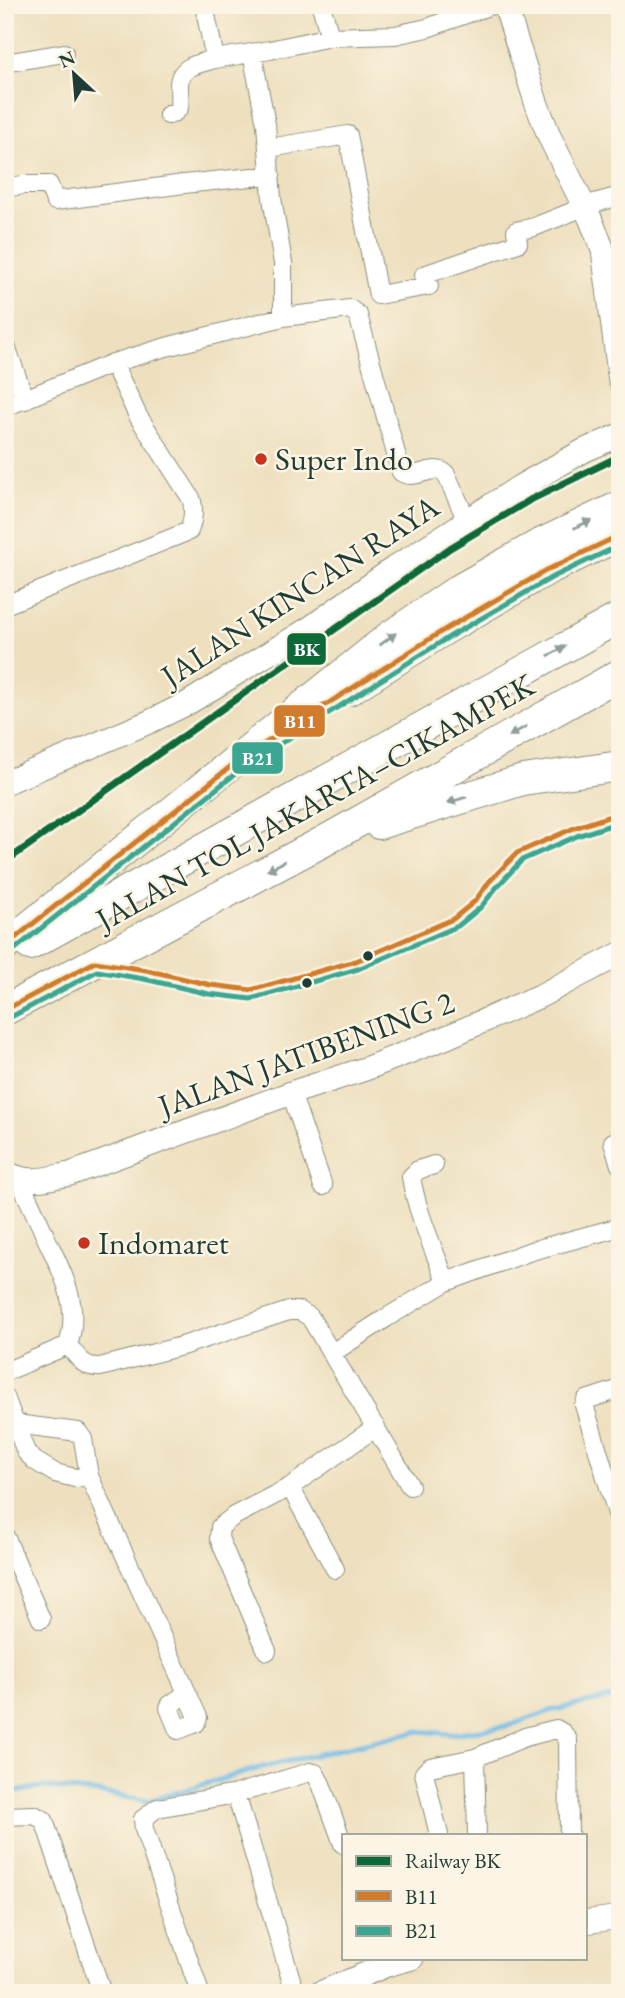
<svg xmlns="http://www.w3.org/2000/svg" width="625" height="1998" font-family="'EB Garamond',serif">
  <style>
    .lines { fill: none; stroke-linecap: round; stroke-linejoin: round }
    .stream { stroke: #6cbae6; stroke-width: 5 }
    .street-casing { stroke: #868e7a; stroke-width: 20 }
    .secondary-casing { stroke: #868e7a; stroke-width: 25 }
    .highway-casing { stroke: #868e7a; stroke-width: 32 }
    .street { stroke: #fff; stroke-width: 18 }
    .secondary { stroke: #fff; stroke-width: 23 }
    .highway { stroke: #fff; stroke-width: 30 }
    .bus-1-casing { stroke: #fcf5e5; stroke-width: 10 }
    .bus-2-casing { stroke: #fcf5e5; stroke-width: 10 }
    .bus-1 { stroke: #d17c2c; stroke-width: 5 }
    .bus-2 { stroke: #3ba792; stroke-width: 5 }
    .rail-1-casing { stroke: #fcf5e5; stroke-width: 12 }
    .rail-1 { stroke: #0e6938; stroke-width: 7 }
    .oneway { fill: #8f9e9a }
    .poi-dot { fill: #c8321e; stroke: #fcf5e5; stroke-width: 2.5 }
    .bus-dot { fill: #1f3d34; stroke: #fcf5e5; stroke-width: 2.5 }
    .labels { text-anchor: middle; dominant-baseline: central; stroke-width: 5; stroke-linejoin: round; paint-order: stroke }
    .poi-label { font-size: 32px; fill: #1f3d34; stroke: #fcf5e5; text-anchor: start }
    .street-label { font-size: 32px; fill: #1f3d34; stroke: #fcf5e5 }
    .line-badge { stroke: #fcf5e5; stroke-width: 2.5 }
    .badge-label { font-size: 19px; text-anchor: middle; font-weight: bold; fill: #fff }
  </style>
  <rect width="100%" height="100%" fill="#fcf5e5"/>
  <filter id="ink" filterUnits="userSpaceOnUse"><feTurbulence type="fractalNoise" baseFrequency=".0143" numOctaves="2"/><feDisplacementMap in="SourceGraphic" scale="14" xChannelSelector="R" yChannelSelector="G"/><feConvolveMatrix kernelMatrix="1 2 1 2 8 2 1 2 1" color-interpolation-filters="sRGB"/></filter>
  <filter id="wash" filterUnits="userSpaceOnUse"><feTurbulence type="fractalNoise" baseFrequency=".00686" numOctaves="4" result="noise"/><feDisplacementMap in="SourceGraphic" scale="28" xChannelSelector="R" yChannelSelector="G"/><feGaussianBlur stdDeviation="1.57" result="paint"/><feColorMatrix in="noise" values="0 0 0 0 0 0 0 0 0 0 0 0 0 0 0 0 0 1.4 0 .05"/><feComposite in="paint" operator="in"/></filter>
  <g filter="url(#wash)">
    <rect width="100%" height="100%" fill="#eee0bf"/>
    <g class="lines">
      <path class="stream" d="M5 1794 41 1787 109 1794 148 1801 263 1767 357 1745 419 1731 451 1734 508 1726 553 1710 620 1696"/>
    </g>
  </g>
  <g filter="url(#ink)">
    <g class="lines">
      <defs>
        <path id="street" d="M204 5 215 59 270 50 330 37
          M321 5 330 37 395 35 427 28 491 5
          M252 53 266 124 272 198 283 263V317
          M5 63 64 53
          M168 115 175 112 179 108C180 100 179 93 179 84 180 66 200 63 215 59
          M269 148 348 135 378 295 429 286 424 275 518 243 516 231 534 227 574 211
          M5 188 23 185H49L55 201 184 184 271 175
          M584 206 620 196
          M5 343 25 400
          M5 407 113 363 166 347 283 317 350 309 358 315 401 472C416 482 433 462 446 474L467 521
          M5 605 189 531C193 520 195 509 191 498L138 416 113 363
          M291 1093 323 1186
          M613 1142 620 1165
          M434 1165 418 1170 411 1177C417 1213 433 1247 446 1282
          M68 1345C78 1357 83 1368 100 1367L182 1346 289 1311H300L310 1317 410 1486
          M332 1353 386 1318 446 1282 531 1251 620 1227
          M5 1372 68 1345C81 1307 63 1273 47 1240 38 1219 28 1199 19 1179
          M620 1389 586 1400 584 1405 620 1523
          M5 1397 26 1452 35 1461 55 1473 75 1478 89 1476 198 1717 196 1723 178 1730 169 1708 170 1705 186 1694
          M8 1427 16 1424 78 1432 83 1439 89 1476
          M290 1487 335 1569
          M5 1536 41 1619
          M267 1651 219 1538 220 1527 234 1516 290 1487 376 1427
          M475 1758 477 1835
          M236 1794 295 1993
          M5 1816 34 1815 44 1820 102 1993
          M439 1835 424 1773 430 1767 475 1758 525 1737 556 1729 563 1733 568 1740 569 1835
          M5 1987 7 1993
          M200 1993 144 1829 143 1819 157 1808 236 1794 310 1772 315 1773 321 1784 343 1844"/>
        <path id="secondary" d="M505 5 537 105 550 138 590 218 603 250 620 381
          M5 783 149 722 188 703 310 628 394 568 521 486 585 450 620 435
          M5 1172C29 1185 45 1179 70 1174L291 1093 365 1069 447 1037 540 996 620 954
          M585 1922 620 1917
          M320 1993 387 1965 412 1958"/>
        <path id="highway" d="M349 690 444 630 547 570 620 535
          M379 824 523 780 620 766
          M30 945 620 617
          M5 946 389 637 458 590 536 546 620 506
          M5 1010 326 840 620 674"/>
      </defs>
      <use href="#street" class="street-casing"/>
      <use href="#secondary" class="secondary-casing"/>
      <use href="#highway" class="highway-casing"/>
      <use href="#street" class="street"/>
      <use href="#secondary" class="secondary"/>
      <use href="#highway" class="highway"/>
      <defs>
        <path id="bus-1" d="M5 946 240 759 444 630 547 570 620 535
          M5 1010 95 962 146 970 211 985 251 990 356 961 453 919 475 901 489 882 517 853 574 828 620 813"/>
        <path id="bus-2" d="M10 953 245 766 449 637 551 578 620 545
          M9 1018 97 971 144 979 209 994 251 999 358 969 458 926 481 907 496 888 522 860 577 836 620 822"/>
      </defs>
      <use href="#bus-1" class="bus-1-casing"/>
      <use href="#bus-2" class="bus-2-casing"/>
      <use href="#bus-1" class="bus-1"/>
      <use href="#bus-2" class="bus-2"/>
      <defs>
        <path id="rail-1" d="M5 862 450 548 530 500 620 456"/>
      </defs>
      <use href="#rail-1" class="rail-1-casing"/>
      <use href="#rail-1" class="rail-1"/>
    </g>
    <defs><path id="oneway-solid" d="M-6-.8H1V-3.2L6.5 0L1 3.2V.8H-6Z" transform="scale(1.75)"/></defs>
    <g class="oneway">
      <use href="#oneway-solid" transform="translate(583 524) rotate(-26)"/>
      <use href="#oneway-solid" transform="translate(388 639) rotate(-37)"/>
      <use href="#oneway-solid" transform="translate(557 651) rotate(-29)"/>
      <use href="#oneway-solid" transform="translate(518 731) rotate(150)"/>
      <use href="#oneway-solid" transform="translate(457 800) rotate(163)"/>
      <use href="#oneway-solid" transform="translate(276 866) rotate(152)"/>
    </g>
  </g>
  <g class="poi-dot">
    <circle cx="261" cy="459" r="7"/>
    <circle cx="84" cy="1243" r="7"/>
  </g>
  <g class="bus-dot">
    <circle cx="368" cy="956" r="6"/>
    <circle cx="307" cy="983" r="6"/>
  </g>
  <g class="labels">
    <g class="poi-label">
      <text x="275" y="459">Super Indo</text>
      <text x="98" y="1243">Indomaret</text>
    </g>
    <g class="street-label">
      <text transform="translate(300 591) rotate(-33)">JALAN KINCAN RAYA</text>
      <text transform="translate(315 802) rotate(-29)">JALAN TOL JAKARTA–CIKAMPEK</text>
      <text transform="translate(306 1054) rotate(-20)">JALAN JATIBENING 2</text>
    </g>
  </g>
  <g class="line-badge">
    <rect x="286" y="632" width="41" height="34" rx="7" fill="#0e6938"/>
    <rect x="273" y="704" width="53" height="34" rx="7" fill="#d17c2c"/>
    <rect x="231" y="741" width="53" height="34" rx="7" fill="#3ba792"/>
  </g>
  <g class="badge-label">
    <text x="307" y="656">BK</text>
    <text x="300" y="728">B11</text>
    <text x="258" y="765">B21</text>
  </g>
  <rect width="625" height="1998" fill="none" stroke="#fcf5e5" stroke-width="28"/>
  <rect x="342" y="1834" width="245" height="126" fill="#fcf5e5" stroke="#a4ab9e" stroke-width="2"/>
  <rect x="356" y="1856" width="35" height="10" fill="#0e6938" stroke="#a4ab9e" stroke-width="2"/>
  <text x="405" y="1868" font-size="21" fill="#1f3d34">Railway BK</text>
  <rect x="356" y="1891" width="35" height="10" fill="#d17c2c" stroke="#a4ab9e" stroke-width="2"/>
  <text x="405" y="1904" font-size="21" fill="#1f3d34">B11</text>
  <rect x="356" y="1926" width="35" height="10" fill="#3ba792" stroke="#a4ab9e" stroke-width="2"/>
  <text x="405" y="1938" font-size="21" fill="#1f3d34">B21</text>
  <g transform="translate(74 74) rotate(334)" stroke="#fcf5e5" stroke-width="5" paint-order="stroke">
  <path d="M0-5L12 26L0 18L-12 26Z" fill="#1f3d34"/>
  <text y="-10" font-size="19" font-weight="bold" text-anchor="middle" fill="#1f3d34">N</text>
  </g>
</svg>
